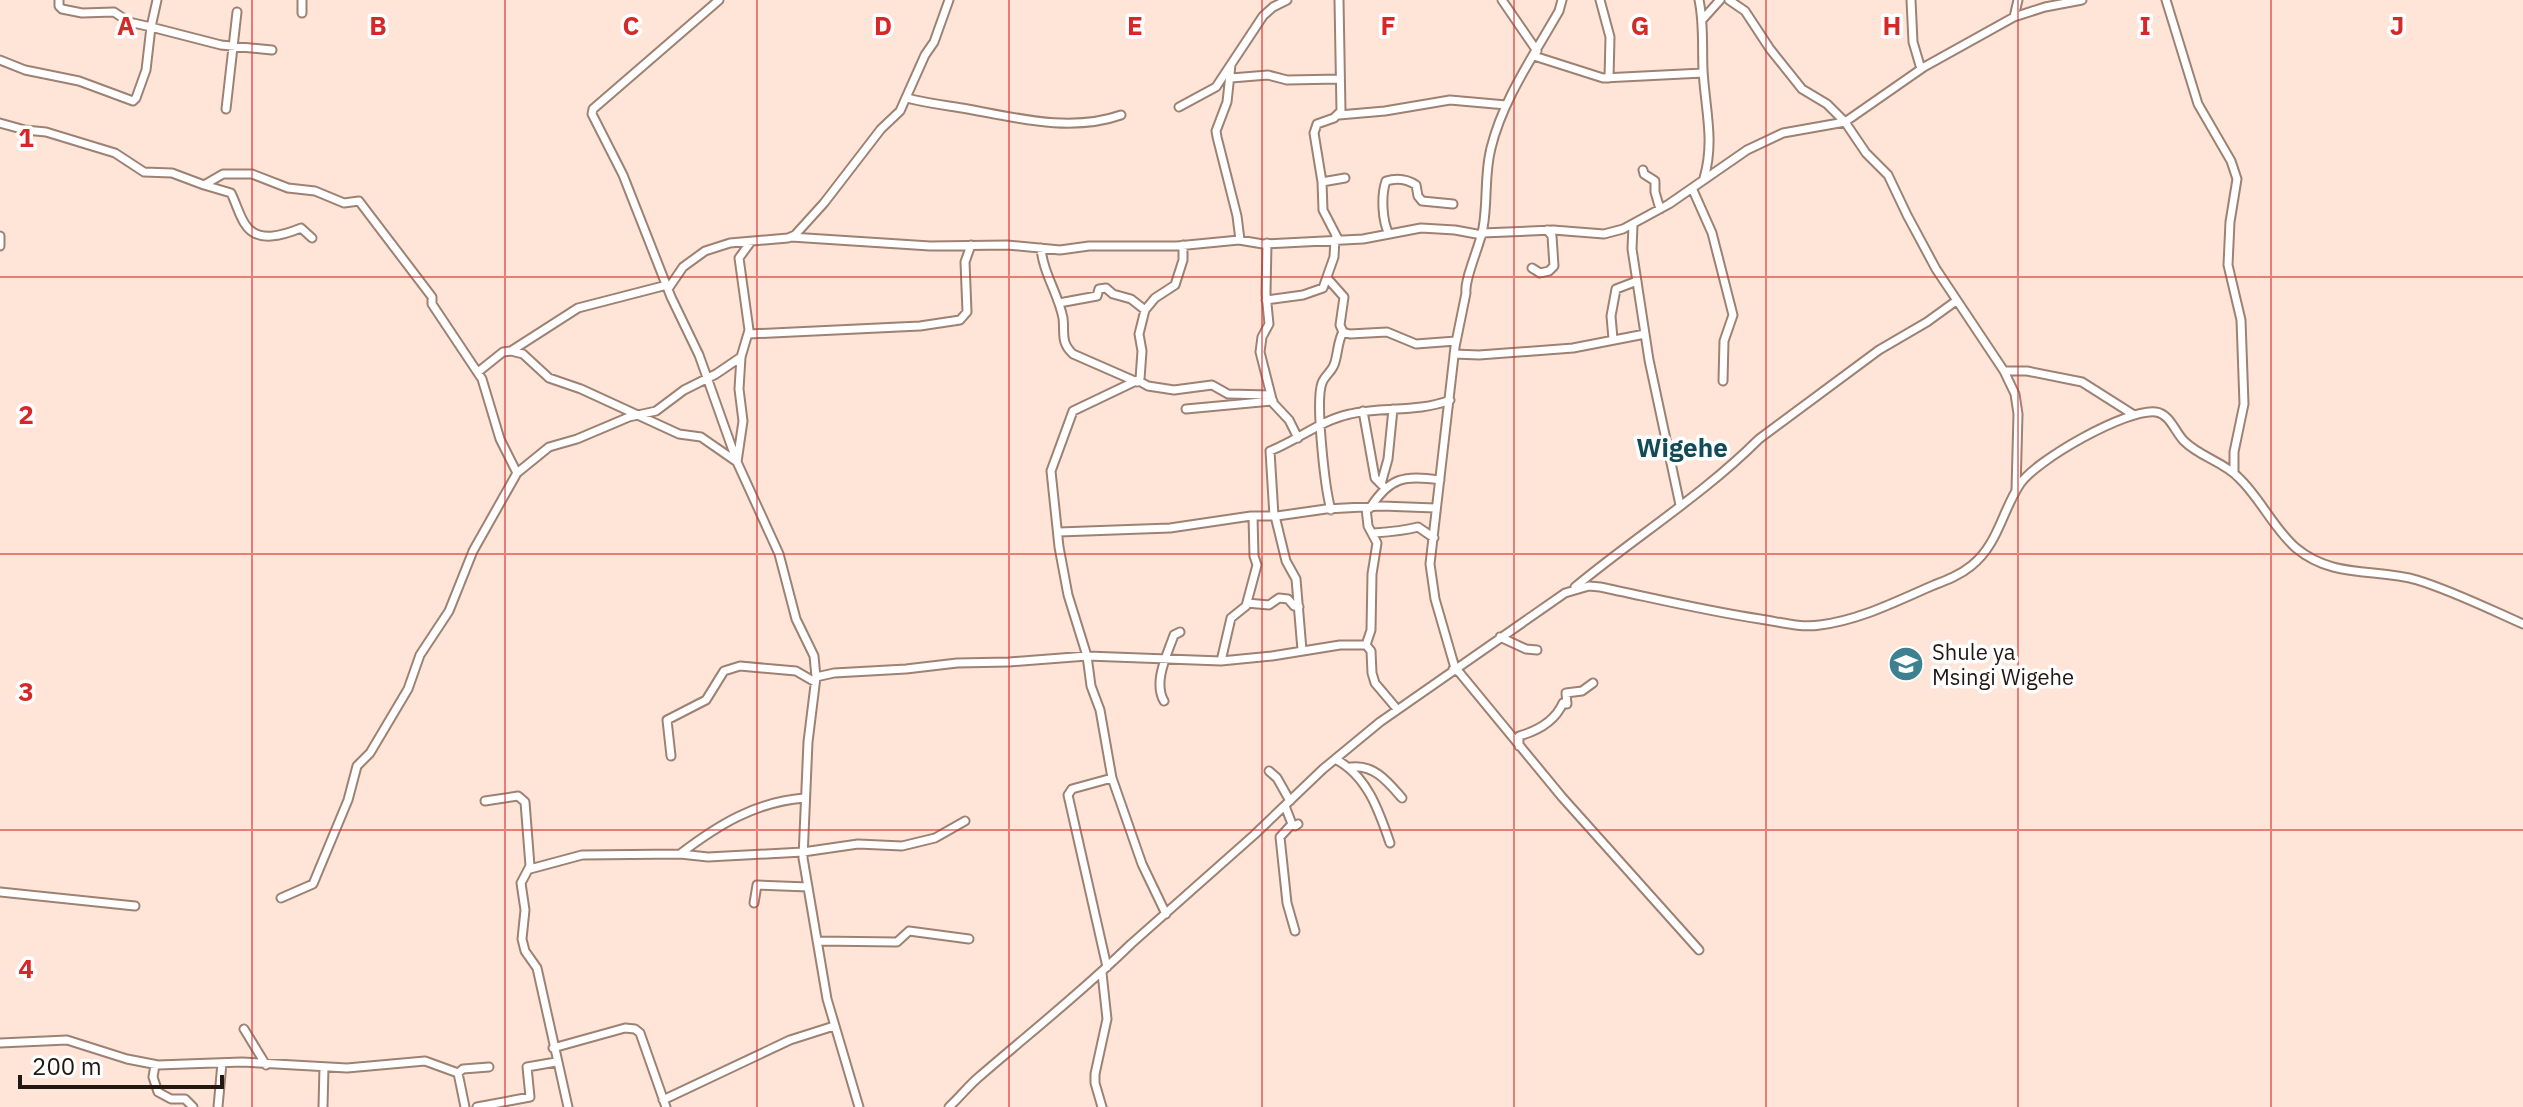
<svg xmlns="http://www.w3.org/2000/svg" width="2523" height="1107" font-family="'IBM Plex Sans',sans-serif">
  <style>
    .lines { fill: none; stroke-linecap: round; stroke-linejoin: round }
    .minor-casing { stroke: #9d8172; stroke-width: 11 }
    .minor { stroke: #fff; stroke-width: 7 }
    .grid { fill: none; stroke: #d62828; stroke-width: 2; stroke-opacity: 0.55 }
    .labels { text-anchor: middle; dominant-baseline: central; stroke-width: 7; stroke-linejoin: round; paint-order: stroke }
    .poi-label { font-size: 22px; fill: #221711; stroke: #fff; text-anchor: start }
    .quarter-label { font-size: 26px; font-weight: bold; fill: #134c58; stroke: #fff }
    .grid-label { font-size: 26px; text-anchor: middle; font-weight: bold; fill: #d62828; stroke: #fff; stroke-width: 7; stroke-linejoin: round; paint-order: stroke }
  </style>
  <rect width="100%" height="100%" fill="#fee5d8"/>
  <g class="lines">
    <defs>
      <path id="minor" d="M157 0 151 27 221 45 272 50
        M719 0 593 109 592 114 623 175 671 297 699 355 737 462 779 554 796 619 814 656 816 677 808 742 803 858 827 999 859 1107
        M1502 0 1537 51
        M1600 0 1610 37 1609 78
        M1699 0C1704 23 1702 47 1703 70 1705 108 1715 141 1704 178
        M1729 0 1745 11 1770 49 1802 89 1827 104 1845 122 1866 153 1888 175 1907 215 1936 269 2004 371 2015 394 2018 414 2016 490
        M1911 0 1913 42 1921 69
        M2166 0 2198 104 2231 161 2237 179 2230 222 2228 265 2241 320 2244 404 2234 452V473
        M302 13V0
        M2014 17 2018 0
        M1702 20 1720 0
        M1534 56 1603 78 1703 73
        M0 60 25 70 79 81 133 101 136 98 146 70 151 27 129 22 114 12 82 13 62 9 59 6V0
        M1231 65 1227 102 1216 131 1217 137 1237 216 1240 240
        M1231 78 1268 75 1287 80 1340 79
        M907 98C926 103 943 105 962 108 1013 117 1070 133 1121 115
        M1179 107 1216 87 1263 16 1273 7 1287 0
        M226 109 237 12
        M1339 115 1385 111 1450 100 1506 105
        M0 123 25 130 46 132 115 153 144 172 172 173 204 185 223 174H252L288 188 315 191 344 203 359 201 432 297V304L482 379 500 439 517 473
        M1643 170 1644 174 1655 181V192L1660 209
        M1322 182 1345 178
        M204 185 231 193C236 203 239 215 245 224 257 244 284 235 301 228L312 238
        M1692 188 1712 233 1733 315 1724 341 1723 381
        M1633 225 1632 249 1649 360 1680 505
        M1482 233 1553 230 1604 234 1623 229 1669 204 1747 150 1783 133 1845 122 1924 67 2014 17 2045 7 2082 0
        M1389 234C1382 221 1381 195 1386 181 1396 178 1407 179 1416 185L1418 196 1422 201 1453 204
        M0 236V246
        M791 237 930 246 1007 245 1060 250 1089 246H1177L1239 240 1263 244 1363 239 1421 228 1455 230 1482 235
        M1338 239 1323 210 1322 182 1314 133 1317 124 1334 118 1341 111 1339 0
        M1267 243 1266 294 1269 324 1262 337 1260 352 1273 403 1289 420 1298 438
        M1041 248C1043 273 1058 293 1063 318 1065 333 1060 342 1073 354L1137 382
        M1532 268 1540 273 1549 271 1554 266 1552 236 1547 230
        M1328 279 1344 297 1340 325 1343 332C1338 340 1338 352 1335 362 1333 371 1325 375 1322 383 1315 401 1325 489 1331 510
        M668 289 683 267 705 251 730 243 788 238 795 235 824 203 881 129 900 111 925 55 934 42 949 0
        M1266 300 1303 295 1323 288 1334 257 1335 239
        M1059 303 1097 296 1099 289 1106 288 1113 294 1131 299 1145 310
        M1343 332 1350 334 1387 332 1416 344 1456 341
        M749 334 920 326 960 320 967 312 965 262 971 245
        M1613 339 1611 316 1616 289 1637 281
        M511 351 578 308 667 285
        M1454 354 1479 355 1573 348 1645 334
        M2004 371H2027L2082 382 2134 415
        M478 372 503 352 511 351 523 354 549 378 581 389 679 434 701 437 737 462 743 421 739 389 741 357 749 330 739 258 750 243
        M1139 381 1148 386 1174 390 1212 385 1228 394 1270 395
        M1186 409 1273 401
        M1363 411 1375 478 1384 487
        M1381 484 1388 459 1393 409
        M1370 508C1390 477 1404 475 1440 480
        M1274 516 1270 451C1298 440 1321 420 1350 414 1383 406 1417 413 1450 400
        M1275 516 1286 561 1296 579 1302 650
        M1059 532 1170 528 1251 516H1277L1326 509 1382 506 1435 508
        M1374 533C1389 532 1403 531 1418 527L1434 538
        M1575 587C1635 537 1703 495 1759 439L1879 350 1927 322 1956 301
        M1247 603 1269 605 1279 598 1288 599 1294 606 1299 607
        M1500 637 1526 649 1537 650
        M1366 645 1371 630 1372 574 1377 543 1368 526 1366 508
        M1221 661 1231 618 1246 606 1257 565 1254 556 1253 516
        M1455 668 1435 599 1430 564 1455 347 1466 293C1464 279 1480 246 1483 228 1488 201 1484 175 1491 148 1503 99 1534 55 1559 11L1562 0
        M1453 669 1459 672 1562 797 1699 950
        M816 677 834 673 906 669 957 663 1009 662 1087 656 1221 661 1272 656 1340 645H1366L1371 651 1372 673 1375 683 1397 709
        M1164 701C1153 682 1167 655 1174 635L1180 632
        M1519 746V736C1537 731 1555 721 1563 703L1567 704 1566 693 1582 691 1593 683
        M671 756 667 720 706 700 724 671 740 666 796 671 815 682
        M1335 759C1367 775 1379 811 1390 843
        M1351 767C1374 764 1388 782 1402 798
        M1269 771 1277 778 1290 801
        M485 801 518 796 525 802 530 866 521 883 525 910 522 939 525 951 537 968 568 1107
        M1285 806 1292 824 1295 826 1298 824
        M1292 824 1280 837 1287 903 1295 931
        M680 854C718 825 755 802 804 798
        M530 869 582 855 680 854 708 857 803 852 858 844 902 846 935 838 965 821
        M0 892 135 906
        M281 898 313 884 348 800 357 766 370 753 408 689 420 655 449 611 473 551 517 473 549 447 577 439 629 417 656 411 684 390 716 374 741 357
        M754 903 757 885 808 887
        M1166 914 1142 864 1112 778 1100 710 1091 686 1087 656 1068 595 1059 547 1051 471 1073 411 1140 379 1142 351 1139 334 1145 310 1155 298 1175 285 1183 260V245
        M817 941 897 942 909 931 969 939
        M1107 967 1068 795 1072 789 1112 778
        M244 1029 266 1065
        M0 1043 67 1040 127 1059 158 1065 242 1062 347 1068 425 1061 458 1073 463 1069 489 1067
        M553 1048 625 1028 635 1029 640 1033 666 1107
        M155 1065 153 1077 158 1092 171 1099H185L193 1107
        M458 1073 465 1107
        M663 1100 790 1040 834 1026
        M218 1107 222 1063
        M323 1107 324 1067
        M477 1107 530 1097 527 1067 556 1062
        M949 1107C960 1097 969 1085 980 1076 1031 1032 1083 991 1131 944L1254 835 1323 769 1380 722 1565 593 1589 586 1600 587C1653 598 1706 611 1760 619 1780 622 1800 628 1820 625 1860 620 1897 601 1934 585 1947 580 1960 575 1971 566 1998 545 2002 511 2020 484 2036 460 2127 408 2156 412 2170 414 2175 432 2184 441 2200 457 2224 462 2239 478 2261 499 2273 528 2296 548 2333 579 2376 568 2417 580 2453 591 2489 609 2523 624
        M1102 1107 1095 1083V1074L1107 1019 1102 973"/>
    </defs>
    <use href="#minor" class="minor-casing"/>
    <use href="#minor" class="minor"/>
  </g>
  <path class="grid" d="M252 0V1107M505 0V1107M757 0V1107M1009 0V1107M1262 0V1107M1514 0V1107M1766 0V1107M2018 0V1107M2271 0V1107M0 277H2523M0 554H2523M0 830H2523"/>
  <defs>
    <symbol id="school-disc" viewBox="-11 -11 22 22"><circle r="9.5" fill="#3d8190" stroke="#fff"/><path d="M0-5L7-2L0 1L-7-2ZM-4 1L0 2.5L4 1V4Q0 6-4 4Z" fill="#fff"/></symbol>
  </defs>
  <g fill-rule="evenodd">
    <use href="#school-disc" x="1886" y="644" width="40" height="40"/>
  </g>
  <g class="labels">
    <g class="poi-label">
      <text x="1932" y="651">Shule ya<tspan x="1932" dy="25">Msingi Wigehe</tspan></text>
    </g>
    <g class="quarter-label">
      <text x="1682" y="447">Wigehe</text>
    </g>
  </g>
  <g class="grid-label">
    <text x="126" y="35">A</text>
    <text x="378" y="35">B</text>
    <text x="631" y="35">C</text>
    <text x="883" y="35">D</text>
    <text x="1135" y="35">E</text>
    <text x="1388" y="35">F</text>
    <text x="1640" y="35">G</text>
    <text x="1892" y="35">H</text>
    <text x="2145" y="35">I</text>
    <text x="2397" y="35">J</text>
    <text x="26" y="147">1</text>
    <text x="26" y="424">2</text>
    <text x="26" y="701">3</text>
    <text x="26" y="978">4</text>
  </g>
  <path d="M20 1075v12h202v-12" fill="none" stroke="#221711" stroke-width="4"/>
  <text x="32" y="1075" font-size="24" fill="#221711" stroke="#ffffff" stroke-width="6" paint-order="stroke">200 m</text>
</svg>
